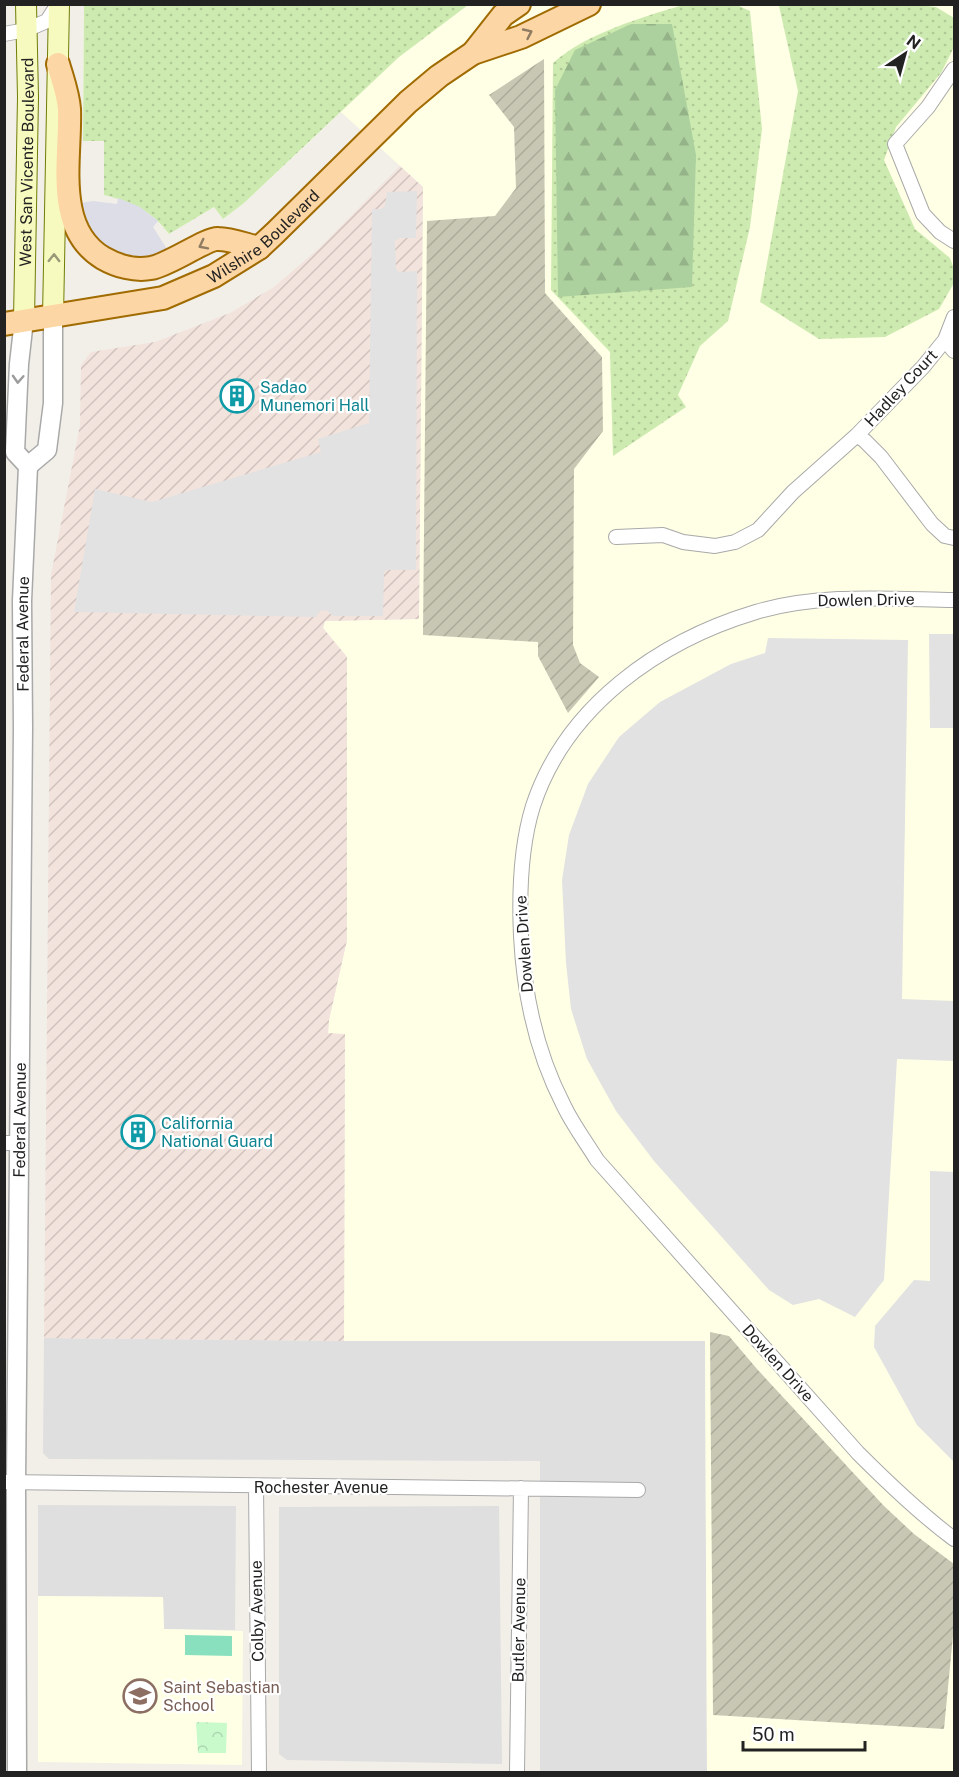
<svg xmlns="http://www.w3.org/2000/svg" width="959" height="1777" font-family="'Public Sans',sans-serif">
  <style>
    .residential { fill: #e0dfdf }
    .education { fill: #ffffe5 }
    .military { fill: url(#military-furrows) }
    .construction { fill: url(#construction-furrows) }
    .grass { fill: url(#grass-dots) }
    .forest { fill: url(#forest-firs) }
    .park { fill: url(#park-crowns) }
    .pitch { fill: #88e0be }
    .parking { fill: #e2e2e2 }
    .plaza { fill: #dddde8 }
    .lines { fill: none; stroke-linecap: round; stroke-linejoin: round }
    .minor-casing { stroke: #a9a9a9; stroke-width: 16 }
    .tertiary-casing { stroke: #a9a9a9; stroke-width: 21 }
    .secondary-casing { stroke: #707d05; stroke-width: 22 }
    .primary-casing { stroke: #a06b00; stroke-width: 26 }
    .minor { stroke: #fff; stroke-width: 14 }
    .tertiary { stroke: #fff; stroke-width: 18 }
    .secondary { stroke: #f7fabf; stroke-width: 20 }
    .primary { stroke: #fcd6a4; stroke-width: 22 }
    .oneway { stroke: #8f7c63 }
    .oneway2 { stroke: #979978 }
    .oneway3 { stroke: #9c9c9c }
    .labels { text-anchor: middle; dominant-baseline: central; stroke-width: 4.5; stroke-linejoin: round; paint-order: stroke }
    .street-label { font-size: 16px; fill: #222; stroke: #fff }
    .culture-label { font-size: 16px; fill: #0d838f; stroke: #fff; text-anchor: start }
    .education-label { font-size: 16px; fill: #785e54; stroke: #fff; text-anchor: start }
  </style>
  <defs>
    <pattern id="military-furrows" width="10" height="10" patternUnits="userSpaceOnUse" patternTransform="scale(1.5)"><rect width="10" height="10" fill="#f3e3dd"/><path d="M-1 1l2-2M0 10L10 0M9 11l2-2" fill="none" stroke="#d0c2bd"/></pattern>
    <pattern id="construction-furrows" width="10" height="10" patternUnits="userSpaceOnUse" patternTransform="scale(1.5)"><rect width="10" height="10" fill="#c7c7b4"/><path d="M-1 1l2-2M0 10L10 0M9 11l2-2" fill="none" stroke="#abab9a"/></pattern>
    <pattern id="grass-dots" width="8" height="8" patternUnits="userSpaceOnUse" patternTransform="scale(1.5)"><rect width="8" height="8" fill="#cdebb0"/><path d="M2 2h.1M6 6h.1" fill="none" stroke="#b0c997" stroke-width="1.8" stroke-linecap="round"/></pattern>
    <pattern id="forest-firs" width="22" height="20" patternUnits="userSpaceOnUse" patternTransform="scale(1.5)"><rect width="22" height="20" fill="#add19e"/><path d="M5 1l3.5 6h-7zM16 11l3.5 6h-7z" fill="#95b388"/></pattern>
    <pattern id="park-crowns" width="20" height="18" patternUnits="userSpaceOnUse" patternTransform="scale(1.5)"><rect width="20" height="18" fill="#c8facc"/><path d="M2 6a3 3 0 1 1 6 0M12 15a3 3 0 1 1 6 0" fill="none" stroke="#acd6af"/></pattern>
  </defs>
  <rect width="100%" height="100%" fill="#f2efe9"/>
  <path class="residential" d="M44 1338 344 1341H705L707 1772H540V1461L49 1459 43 1453Z
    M38 1505 236 1506 235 1630 164 1629 163 1597 38 1596Z
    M499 1506 502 1764 287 1760 279 1754V1507Z"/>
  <path class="education" d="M84 5H954V1772H707L705 1341H344L345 1034H328L329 1020 347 940V657L323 628 325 621 419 619 423 187 341 112 244 203 223 219 214 207 169 234 153 216 127 200 104 195V141H83Z
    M38 1596 163 1597 164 1629 243 1631 242 1765 38 1762Z"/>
  <path class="military" d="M400 166 423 187 419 619 325 621 323 628 347 657V940L329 1020 328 1033 345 1034 344 1341 44 1338 51 575 80 425 81 365 91 352 155 342 230 313 274 287 318 249Z"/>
  <path class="construction" d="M544 59 545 293 602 357 603 431 574 469 573 645 580 663 599 677 568 713 538 656V642L423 635 427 221 495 216 516 188 514 127 489 95Z
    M710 1332 729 1336 757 1369 884 1506 914 1534 954 1564V1625L944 1729 713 1715Z"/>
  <path class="grass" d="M780 4 919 5 936 7 954 18V47L941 73 896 127 884 160 915 229 950 258 954 269V283L939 309 885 337 819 339 760 302 798 91 779 6Z
    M84 5H468L399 57 244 203 223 219 214 207 169 234C151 210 132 202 104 195V141H83Z
    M683 5H737L750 11 762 129 750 227 728 321 700 346 678 395 686 407 613 456 610 352 551 290 553 63C587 33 640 18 683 5Z"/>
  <path class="forest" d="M631 24H672L696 155 692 287 558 297 555 90 575 50Z"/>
  <path class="park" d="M198 1722 227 1723 226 1753H198L196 1723Z"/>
  <path class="pitch" d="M185 1635 232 1636V1656L185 1655Z"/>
  <path class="parking" d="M417 191 416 238H400L395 241 396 269 399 272 417 271 416 570H386L384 573 383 616H333L326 610 320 611 316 617 74 612 95 489 152 502 321 452 318 439 369 423 372 209H381L385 206 387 192Z
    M929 634H954V728H930Z
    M768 638 908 640 902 999 954 1001V1061L897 1059 884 1280 855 1317 819 1299 793 1305 769 1290 654 1161 616 1111 587 1059 571 1009 566 963 562 880 569 835 588 784 619 737 660 702 731 664 765 653Z
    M930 1171 954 1172V1462L917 1425 874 1347 875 1326 914 1280 930 1281Z"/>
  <path class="plaza" d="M118 198 140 207 158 221 153 227 172 257 149 264 98 248 74 204 93 201 117 204Z"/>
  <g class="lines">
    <defs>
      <path id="minor" d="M4 34 26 30 47 21 58 4
        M954 69 928 107 895 144 923 214 940 232 954 241
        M954 317 945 340 954 351
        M857 435 923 367 945 340
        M616 537 663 535 683 542 715 546 735 542 758 530 793 492 857 435 865 441 881 457 932 524 945 536 954 538
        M954 600C889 599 820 593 756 612 659 641 566 706 533 806 520 848 519 893 521 936 524 995 537 1054 564 1106 573 1125 586 1142 597 1160L858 1453C889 1484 919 1513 954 1539
        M4 1143H20
        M4 1482 638 1490
        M256 1486 259 1772
        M517 1772 521 1488"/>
      <g id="tertiary">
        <path d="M28 466 47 450 53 403V317"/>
        <path id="s1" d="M17 1772 16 1482 23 728 22 601 28 466 15 452 19 364 24 320"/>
      </g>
      <g id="secondary">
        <path d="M53 317 59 4"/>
        <path id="s2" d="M24 320 28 97 26 4"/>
      </g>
      <g id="primary">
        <path d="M473 53 503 15 519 4"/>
        <path d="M58 64C62 78 68 94 69 109 71 157 53 228 103 258 117 266 135 271 151 268 169 265 207 238 218 239 231 239 246 245 259 248"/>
        <path id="s3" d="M4 324 163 298 214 276 259 248 275 233 408 102 439 76 473 53 521 37 589 4"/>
      </g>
    </defs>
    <use href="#minor" class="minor-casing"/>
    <use href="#tertiary" class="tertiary-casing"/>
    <use href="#secondary" class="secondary-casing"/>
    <use href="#primary" class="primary-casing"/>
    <use href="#minor" class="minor"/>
    <use href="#tertiary" class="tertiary"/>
    <use href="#secondary" class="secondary"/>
    <use href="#primary" class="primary"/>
  </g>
  <defs><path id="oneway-chevron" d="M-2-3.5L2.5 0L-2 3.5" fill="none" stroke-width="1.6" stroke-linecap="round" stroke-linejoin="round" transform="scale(1.5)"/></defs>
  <g class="oneway">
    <use href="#oneway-chevron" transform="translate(528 33) rotate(-25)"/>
    <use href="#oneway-chevron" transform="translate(203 245) rotate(153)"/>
  </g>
  <use class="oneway2" href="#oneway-chevron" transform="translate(54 258) rotate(-89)"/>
  <use class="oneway3" href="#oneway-chevron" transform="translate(18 379) rotate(93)"/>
  <defs>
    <symbol id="building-ring" viewBox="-11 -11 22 22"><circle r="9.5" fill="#fff" stroke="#0f9aa8" stroke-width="1.5"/><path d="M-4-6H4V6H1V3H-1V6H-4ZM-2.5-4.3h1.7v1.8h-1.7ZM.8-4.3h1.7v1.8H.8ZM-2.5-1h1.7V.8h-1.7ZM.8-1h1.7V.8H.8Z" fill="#0f9aa8"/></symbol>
    <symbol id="school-ring" viewBox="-11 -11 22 22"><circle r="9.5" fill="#fff" stroke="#8d6e63" stroke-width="1.5"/><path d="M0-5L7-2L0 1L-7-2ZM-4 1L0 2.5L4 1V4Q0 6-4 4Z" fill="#8d6e63"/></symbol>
  </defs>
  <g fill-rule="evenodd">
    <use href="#building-ring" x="218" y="377" width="38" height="38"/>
    <use href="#building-ring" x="119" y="1113" width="38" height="38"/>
    <use href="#school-ring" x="121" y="1677" width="38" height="38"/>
  </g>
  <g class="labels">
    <g class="street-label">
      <text stroke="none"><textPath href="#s2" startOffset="158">West San Vicente Boulevard</textPath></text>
      <text stroke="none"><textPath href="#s3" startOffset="280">Wilshire Boulevard</textPath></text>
      <text transform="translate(901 388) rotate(-47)">Hadley Court</text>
      <text transform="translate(866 600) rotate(-1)">Dowlen Drive</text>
      <text stroke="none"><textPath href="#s1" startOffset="1138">Federal Avenue</textPath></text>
      <text transform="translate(524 944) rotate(-94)">Dowlen Drive</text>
      <text stroke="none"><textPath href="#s1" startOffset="652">Federal Avenue</textPath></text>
      <text transform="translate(778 1363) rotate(48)">Dowlen Drive</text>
      <text x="321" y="1487">Rochester Avenue</text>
      <text transform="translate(257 1611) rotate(-91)">Colby Avenue</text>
      <text transform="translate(519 1630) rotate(-89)">Butler Avenue</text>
    </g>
    <g class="culture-label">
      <text x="260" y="387">Sadao<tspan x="260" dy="18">Munemori Hall</tspan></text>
      <text x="161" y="1123">California<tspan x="161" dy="18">National Guard</tspan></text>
    </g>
    <g class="education-label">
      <text x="163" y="1687">Saint Sebastian<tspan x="163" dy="18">School</tspan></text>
    </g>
  </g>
  <rect width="959" height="1777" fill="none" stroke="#222222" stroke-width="12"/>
  <g transform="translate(905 54) rotate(36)" stroke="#ffffff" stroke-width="4.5" paint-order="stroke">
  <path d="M0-4.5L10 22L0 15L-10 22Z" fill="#222222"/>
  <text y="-9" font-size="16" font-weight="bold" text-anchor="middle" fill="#222222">N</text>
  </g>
  <path d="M743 1741v9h122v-9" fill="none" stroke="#222222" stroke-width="3"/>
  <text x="752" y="1741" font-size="18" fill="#222222" stroke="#ffffff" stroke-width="4.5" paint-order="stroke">50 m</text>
</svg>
